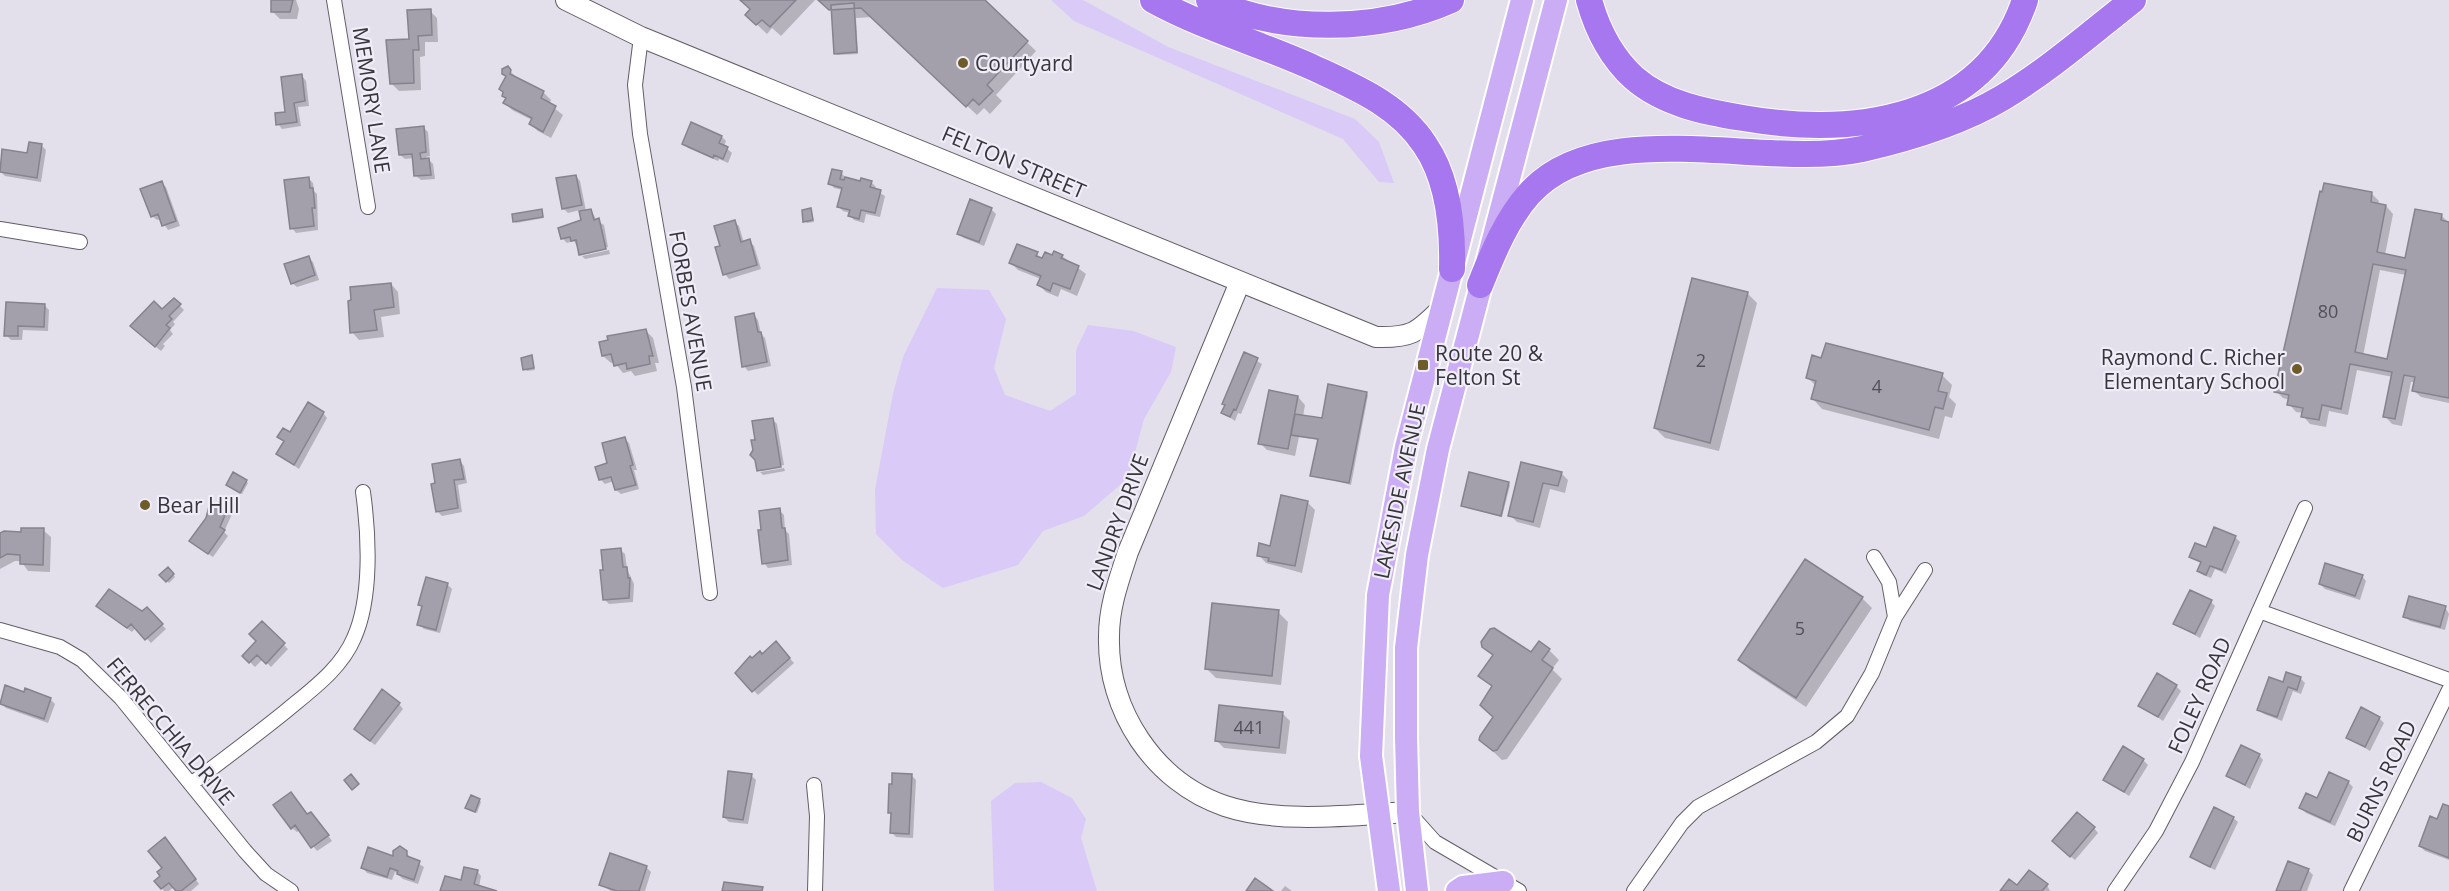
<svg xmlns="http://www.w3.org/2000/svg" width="2449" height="891" font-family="'Open Sans',sans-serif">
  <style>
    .green { fill: #d9caf8 }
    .shadow { fill: #0003; fill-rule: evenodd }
    .building { fill: #a39fab; stroke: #86828e; stroke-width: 1.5; fill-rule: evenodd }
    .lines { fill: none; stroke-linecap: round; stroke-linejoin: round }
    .street-casing { stroke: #615e68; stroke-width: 16 }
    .secondary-casing { stroke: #615e68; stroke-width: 22 }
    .primary-casing { stroke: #fff; stroke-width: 26 }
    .highway-casing { stroke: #fff; stroke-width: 28 }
    .street { stroke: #fff; stroke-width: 14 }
    .secondary { stroke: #fff; stroke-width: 20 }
    .primary { stroke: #caadf5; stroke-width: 22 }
    .highway { stroke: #a677ef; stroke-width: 26 }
    .poi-dot { fill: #6d5b29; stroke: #f0ecf8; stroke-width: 2 }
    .labels { text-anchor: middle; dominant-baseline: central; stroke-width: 4.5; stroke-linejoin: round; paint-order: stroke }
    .number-label { font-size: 18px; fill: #525057 }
    .poi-label { font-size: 21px; fill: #37363b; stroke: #f0ecf8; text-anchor: start }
    .street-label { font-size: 21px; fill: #37363b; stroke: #f0ecf8 }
  </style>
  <rect width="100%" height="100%" fill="#e3dfeb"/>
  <path class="green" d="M1051 0H1083L1168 47 1355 119 1379 142 1394 183 1379 182 1343 139 1074 21Z
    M937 288 989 290 1006 319 994 368 1005 395 1050 411 1076 394V350L1088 325 1133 331 1176 347 1171 372 1144 419 1128 478 1084 516 1043 531 1018 565 943 588 902 560 876 534 875 490 893 394 903 357Z
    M1041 782 1072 798 1086 819 1081 838 1097 891H994L991 801 1015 783Z"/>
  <path class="shadow" d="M272 0H296L299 9 297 19H280L273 12Z
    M742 0H815L781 36 772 28 767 34 747 15 752 10Z
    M820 0H983L1036 51 996 95 1002 101 990 114 984 108 977 115 872 17 856 18 858 54 837 55 835 53 833 12Z
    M430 11 437 18 438 42H425V56L420 57 421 90 399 91 392 84 410 41Z
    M507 68 518 79 544 93 551 100 549 104 563 115 551 138 538 131 530 124 532 120 512 110 505 103Z
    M302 76 306 81 309 106 298 107 301 126 282 129 278 124 287 113Z
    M423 127 428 132 430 156 426 157 433 164 435 179 421 180 416 176 414 158 405 159 400 155Z
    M722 137 726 141 724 146 732 153 728 163 719 159 718 161 688 148 684 144Z
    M41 145 46 150 41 182 5 176 0 171 3 151 28 155Z
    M833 170 842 173 846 179 861 183 871 182 876 187 875 190 885 196 880 217 866 214 864 223 854 220 850 216V213L843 211 838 206 843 190 834 188 830 183Z
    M576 176 580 181 586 211 591 210 597 221 604 225 608 247 582 253V256L574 241 567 243 562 238 583 221 580 210 568 213 563 208Z
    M308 178 313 183 314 191 317 194 318 230 296 233 292 228Z
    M161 183 166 187 180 226 168 230 161 219 157 220 152 216Z
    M2372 194 2379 201 2378 205 2386 206 2393 214 2385 255 2407 259 2442 216 2449 223V403L2421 397 2413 390 2415 382H2411L2402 426 2392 424 2385 416 2393 377 2357 370 2348 415 2329 411 2326 427 2310 424 2303 416V413L2296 412 2289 404 2290 400 2283 398 2276 391ZM2380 270 2406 275 2388 361 2363 356Z
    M991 209 996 214 984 246 964 238 959 234Z
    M541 210 544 218 516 223 514 221Z
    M811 210 814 222 807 223 805 221Z
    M734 222 739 226 744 243 749 241 754 246 761 269 729 279 725 274 722 247Z
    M609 250 610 254 585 259 582 256Z
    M1037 254 1043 260 1062 256 1086 274 1077 296 1061 289 1058 297 1046 292 1039 285 1041 279 1018 270 1011 263Z
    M308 258 313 262 319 280 297 287 292 283Z
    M391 284 398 292 400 314 381 317 384 337 359 340 352 332Z
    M1747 293 1757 303 1719 451 1665 438 1655 428Z
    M174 300 184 310 173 322 175 324 170 330 173 334 163 344 165 346 161 351 136 331 162 311Z
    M44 305 49 310 48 331 23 330 22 340H11L6 335Z
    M754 315 758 320 761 334 765 338 771 366 748 371 744 366Z
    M646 331 653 338 659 363H655L657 371 635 376 631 371 623 373 614 362 611 363 603 356Z
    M1245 354 1262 364 1241 414 1238 413 1235 421 1223 413 1226 406 1224 404Z
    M531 357 535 370 527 371 525 369Z
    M1942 375 1952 385 1949 397 1956 404 1952 418 1945 416 1939 439 1822 409 1813 399 1816 386 1808 378Z
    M1366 393 1368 395 1351 485 1312 475 1319 440 1299 437 1295 456 1267 450 1260 443 1298 397 1305 405 1303 416 1323 420Z
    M323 413 327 418 299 469 283 458 278 454Z
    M772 419 777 424 784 465 760 469V472L757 441Z
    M624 438 629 443 637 470H634L639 489 621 494 616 490 614 481 605 484 600 479Z
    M460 461 464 466 467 483 458 485 462 512 442 516 437 511V485Z
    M1522 464 1561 473 1568 480 1565 493 1550 489 1540 528 1517 522 1510 515Z
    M784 468 785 471 763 475 760 472Z
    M246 481 248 483 242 494 229 487Z
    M1508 483 1510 485 1502 517 1462 506Z
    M1307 502 1315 510 1302 573 1266 563 1259 555 1272 547Z
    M211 504 228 509 232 514 224 532 228 536 213 557 195 545Z
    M779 510 784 515 785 530 789 534 792 565 768 568 764 563Z
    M43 530 51 537 50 572 28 571 21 561H15L0 569V534Z
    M2235 537 2240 542 2226 574 2215 569 2211 578 2203 575 2199 570 2202 564 2191 556Z
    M620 550 625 554 627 569 634 584 633 602 609 604 605 600V571Z
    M168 569 175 577 169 583 161 575Z
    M2362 576 2366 581 2360 600 2325 589 2320 584Z
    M447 584 452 589 440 633 424 629 419 624 423 607 420 604Z
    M1862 598 1872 608 1806 707 1750 670 1740 660Z
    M2211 602 2215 606 2200 638 2175 624Z
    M2445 607 2449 614 2445 630 2410 621 2405 617Z
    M147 609 166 629 151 643 136 627 132 632 103 611 143 613Z
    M1278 612 1288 622 1281 685 1216 678 1206 668Z
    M262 623 288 649 271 667 263 659 255 667 244 656 258 641Z
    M776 643 794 663 758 695 737 673Z
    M1483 646 1531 654 1549 650 1559 660 1552 669 1562 679 1507 759 1502 760 1481 740 1495 717 1493 687 1480 676 1494 657Z
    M2287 674 2301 679 2305 683 2301 694 2293 691 2282 721 2264 714 2259 710 2284 684Z
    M2176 686 2181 691 2163 721 2140 705Z
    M25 694 50 699 55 704 48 723 6 708 1 703Z
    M399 704 403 709 375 745 360 734Z
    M1282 713 1290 721 1286 754 1224 748 1217 741Z
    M2379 718 2384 723 2370 751 2347 737Z
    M2259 755 2263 760 2250 789 2228 776Z
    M2143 760 2148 765 2129 796 2105 780Z
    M751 775 756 780 748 824 729 822 724 817Z
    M911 775 916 780 913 838 896 837 892 833V815L889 812Z
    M2348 782 2353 787 2335 826 2306 813 2301 808Z
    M479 800 481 802 477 813 467 808Z
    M275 805 316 818 332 841 317 851 300 830 297 832 292 828Z
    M2449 808V860L2425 851 2420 846Z
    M2233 818 2238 822 2215 870 2197 861 2192 857Z
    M2094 828 2098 833 2075 860 2058 846Z
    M170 844 199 884 191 891H178L174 887 169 891H164L156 881 162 876Z
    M406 852 411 859 424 867 418 884 403 879 395 872 392 880 367 873 363 868Z
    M646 867 651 872 645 891H611L601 885Z
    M2308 870 2313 875 2307 891H2278Z
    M477 871 481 876 479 887 492 891H442Z
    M2047 885 2050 891H2002L2017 887Z
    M1285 886 1292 891H1281Z"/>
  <path class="building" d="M271 0H293L290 12H271Z
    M740 0H796L770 27 762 20 756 25 745 15 750 9Z
    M818 0H985L1028 41 987 85 993 91 979 105 973 99 966 107 861 8 829 10Z
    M854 3 857 52 834 54 831 5Z
    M431 9 432 35 418 36 419 50H413L414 83 390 84 386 40 409 39 407 10Z
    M508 66 511 70 510 74 544 91 541 98 556 106 543 132 529 124 532 118 503 103 506 98 502 96 503 92 499 89 506 76 502 74V69Z
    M302 74 305 101 294 103 297 122 276 125 275 113 285 112 281 77Z
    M691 122 722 136 719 143 728 147 723 159 714 155 713 158 682 144Z
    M424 126 426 152 420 153 421 159 429 158 431 175 414 176 412 154 399 155 396 129Z
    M29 142 42 144 37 178 0 172 2 149 27 153Z
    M832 169 842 171 840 179 844 180 845 177 860 181 861 178 872 181 870 187 881 190 875 213 861 210 859 219 848 216 850 210 837 207 842 188 828 184Z
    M576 175 582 205 562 209 556 178Z
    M309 177 310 188H313L315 208H312L314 226 290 229 284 180Z
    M162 181 176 221 162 226 158 214 151 217 140 189Z
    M2324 183 2372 192 2371 202 2386 205 2377 252 2405 258 2415 209 2442 214 2441 220 2449 222V398L2412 391 2415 377 2404 375 2395 419 2383 417 2392 372 2350 364 2341 409 2322 405 2319 420 2301 417 2303 408 2287 405 2289 395 2274 392 2320 191 2322 192ZM2373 264 2406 270 2387 359 2355 352Z
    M970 199 992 208 979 242 957 234Z
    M811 208 813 220 803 222 802 210Z
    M542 209 543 217 513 222 512 214Z
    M591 209 594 220 599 218 606 249 579 255 576 240 571 241 570 237 561 239 558 228 581 220 579 211Z
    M735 220 741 242 750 239 757 265 723 275 715 247 720 246 714 226Z
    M1017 244 1038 252 1036 256 1042 258 1045 252 1052 255 1054 251 1063 255 1061 258 1079 266 1070 289 1053 283 1050 291 1037 285 1041 276 1009 263Z
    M309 256 315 275 291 284 284 264Z
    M1692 278 1748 292 1710 443 1654 428Z
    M391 283 394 307 374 310 377 330 350 333 348 301 351 300 350 287Z
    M174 298 181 304 169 316 172 319 166 325 170 328 155 347 130 326 154 301 162 309Z
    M6 302 45 304 44 327 18 326V336H4Z
    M754 313 758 332H761L767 362 742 367 735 317Z
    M646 329 653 356H649L650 364 627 369 626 363 614 366 611 354 602 356 599 342 608 340 607 336Z
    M1826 343 1943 373 1938 391 1947 393 1943 409 1935 407 1929 430 1811 399 1816 381 1806 378 1812 355 1821 358Z
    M1244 352 1258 358 1236 410 1234 409 1230 417 1221 413 1225 405 1222 404Z
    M532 355 534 368 523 370 521 358Z
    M1328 384 1367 392 1349 483 1310 476 1318 439 1291 435 1295 414 1322 418Z
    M1269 390 1298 396 1288 449 1258 444Z
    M308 402 324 412 294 465 276 454 284 441 277 437 283 428 290 432Z
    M773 418 781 467 757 471 755 460 750 455 753 450 751 440H755L752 421Z
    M625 437 633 465 630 466 636 485 615 490 611 477 599 480 595 467 607 463 602 443Z
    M460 459 464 479 454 480 458 508 436 512 431 484 435 483 432 464Z
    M1521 462 1562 472 1558 486 1543 483 1533 522 1508 516Z
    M233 472 247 480 240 493 226 485Z
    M1469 472 1509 482 1501 516 1461 506Z
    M1281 495 1308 501 1295 566 1268 561 1269 558 1257 556 1259 543 1270 546Z
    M210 502 228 508 220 527 225 530 208 554 189 541 206 518Z
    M780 508 782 528H785L788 560 762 564 758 530H761L759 511Z
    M2214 527 2236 536 2222 570 2210 566 2206 575 2197 571 2201 562 2189 557 2195 543 2206 547Z
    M21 528H44L43 565 20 564V555L7 554 0 558V533L4 531 21 532Z
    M621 548 623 567H627L628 578H630L629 598 603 600 600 570H603L601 550Z
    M1805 559 1863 597 1796 698 1738 660Z
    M2325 563 2363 575 2355 596 2319 584Z
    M168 567 174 574 166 582 159 575Z
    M426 577 448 583 436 630 417 625 422 606 418 605Z
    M109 589 142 611 147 607 163 624 145 640 131 624 127 628 96 606Z
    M2190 590 2212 600 2195 634 2173 624Z
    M2409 596 2446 606 2440 627 2403 617Z
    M1212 603 1279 610 1272 676 1205 669Z
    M262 621 285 643 266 664 257 655 249 663 242 656 256 641 249 634Z
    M1494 628 1531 652 1539 641 1550 649 1542 660 1553 668 1497 750 1493 751 1479 740 1480 736 1493 717 1480 705 1492 686 1478 676 1493 655 1482 647 1481 642 1490 629Z
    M776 641 790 658 752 692 735 673 750 656 752 658 760 651 762 654Z
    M2286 672 2301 677 2297 690 2288 687 2277 717 2257 710 2269 677 2283 682Z
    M2157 673 2177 685 2158 717 2138 706Z
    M5 685 24 692 25 688 51 698 44 719 0 704Z
    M382 689 400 703 370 741 354 729Z
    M1219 705 1283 712 1279 748 1215 741Z
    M2361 707 2380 717 2365 747 2346 738Z
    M2241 745 2260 754 2245 785 2226 776Z
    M2123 746 2144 759 2124 792 2103 780Z
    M728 771 752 774 743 820 723 817Z
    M2329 772 2349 781 2330 822 2299 808 2306 793 2317 798Z
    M892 773 912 774 909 834 890 833 891 813H888L889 784H892Z
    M351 774 359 784 352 790 344 780Z
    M291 792 307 814 311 812 329 835 311 848 295 825 291 829 273 805Z
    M471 795 480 799 475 812 465 808Z
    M2443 804 2449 806V858L2419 846 2430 816 2437 819Z
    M2214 807 2234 817 2210 867 2190 857Z
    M2077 812 2095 827 2070 857 2052 841Z
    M165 837 196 879 181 891H176L169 883 161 889 154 881 160 876 157 872 162 868 148 851Z
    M400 846 407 851V856L420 861 414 880 397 874 398 871 390 868 387 877 361 868 368 847 393 856V851Z
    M610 853 647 866 639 891H617L599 885Z
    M2288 861 2309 869 2300 891H2276Z
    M464 867 478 870 474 884 497 891H440L445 876 461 880Z
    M2029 870 2048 884 2042 891H2000L2009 879 2017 885Z
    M1255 878 1273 891H1246Z
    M724 882 763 887 762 891H722Z"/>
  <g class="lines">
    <defs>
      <path id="street" d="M334 0 368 207
        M641 37 635 85 640 134 684 387 710 593
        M0 229 80 242
        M1874 557 1889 582 1895 617
        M2259 611 2449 680
        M0 630 60 647 82 660 121 698 245 851 266 874 291 891
        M191 784C223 760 255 736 286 711 311 690 341 669 354 638 372 598 369 535 363 492
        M814 785 817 816 815 891
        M1409 813 1435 842 1519 891
        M1634 891 1682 823 1698 807 1816 742 1847 716 1872 673 1895 617 1925 570
        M2115 891 2156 831 2192 762 2305 508
        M2351 891 2449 690"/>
      <path id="secondary" d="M566 0 641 37 1376 337C1411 338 1417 333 1441 309
        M1240 282 1128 552C1119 580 1109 606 1109 636 1107 710 1154 782 1225 806 1279 824 1352 815 1408 812"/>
      <path id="primary" d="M1389 891 1371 756 1378 595 1406 447 1522 0
        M1417 891 1408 812 1406 737V648L1417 555 1438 449 1556 0
        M1457 891 1463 887 1503 882"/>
      <path id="highway" d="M1153 0C1204 28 1261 44 1314 68 1355 87 1399 105 1425 145 1449 180 1453 228 1452 269
        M1209 0C1282 34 1379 32 1451 0
        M1589 0C1597 29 1611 57 1634 78 1664 104 1705 112 1743 118 1853 137 1984 122 2025 0
        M1480 285C1493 253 1506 220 1529 194 1601 113 1766 170 1862 149 1910 138 1960 123 2002 98 2049 70 2091 33 2133 0"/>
    </defs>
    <use href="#street" class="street-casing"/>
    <use href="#secondary" class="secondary-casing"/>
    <use href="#primary" class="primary-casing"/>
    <use href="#highway" class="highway-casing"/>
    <use href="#street" class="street"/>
    <use href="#secondary" class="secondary"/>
    <use href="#primary" class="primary"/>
    <use href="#highway" class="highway"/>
  </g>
  <g class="poi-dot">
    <circle cx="963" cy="63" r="6"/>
    <rect x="1417" y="359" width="12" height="12" rx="3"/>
    <circle cx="2297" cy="369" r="6"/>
    <circle cx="145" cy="505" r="6"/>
  </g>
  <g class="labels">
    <g class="number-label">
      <text x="2328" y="311">80</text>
      <text x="1701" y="360">2</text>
      <text x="1877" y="386">4</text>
      <text x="1800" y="628">5</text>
      <text x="1249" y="727">441</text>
    </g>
    <g class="poi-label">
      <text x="975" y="63">Courtyard</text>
      <text x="1435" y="353">Route 20 &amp;<tspan x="1435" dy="24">Felton St</tspan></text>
      <text x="2285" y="357" text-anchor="end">Raymond C. Richer<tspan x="2285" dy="24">Elementary School</tspan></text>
      <text x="157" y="505">Bear Hill</text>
    </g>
    <g class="street-label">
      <text transform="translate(372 100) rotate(81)">MEMORY LANE</text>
      <text transform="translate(1014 162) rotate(23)">FELTON STREET</text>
      <text transform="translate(691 311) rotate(80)">FORBES AVENUE</text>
      <text transform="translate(1399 491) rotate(-78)">LAKESIDE AVENUE</text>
      <text transform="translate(1117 522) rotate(-70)">LANDRY DRIVE</text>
      <text transform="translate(2199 695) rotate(-66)">FOLEY ROAD</text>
      <text transform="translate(171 731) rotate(50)">FERRECCHIA DRIVE</text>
      <text transform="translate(2381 781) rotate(-64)">BURNS ROAD</text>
    </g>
  </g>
</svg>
